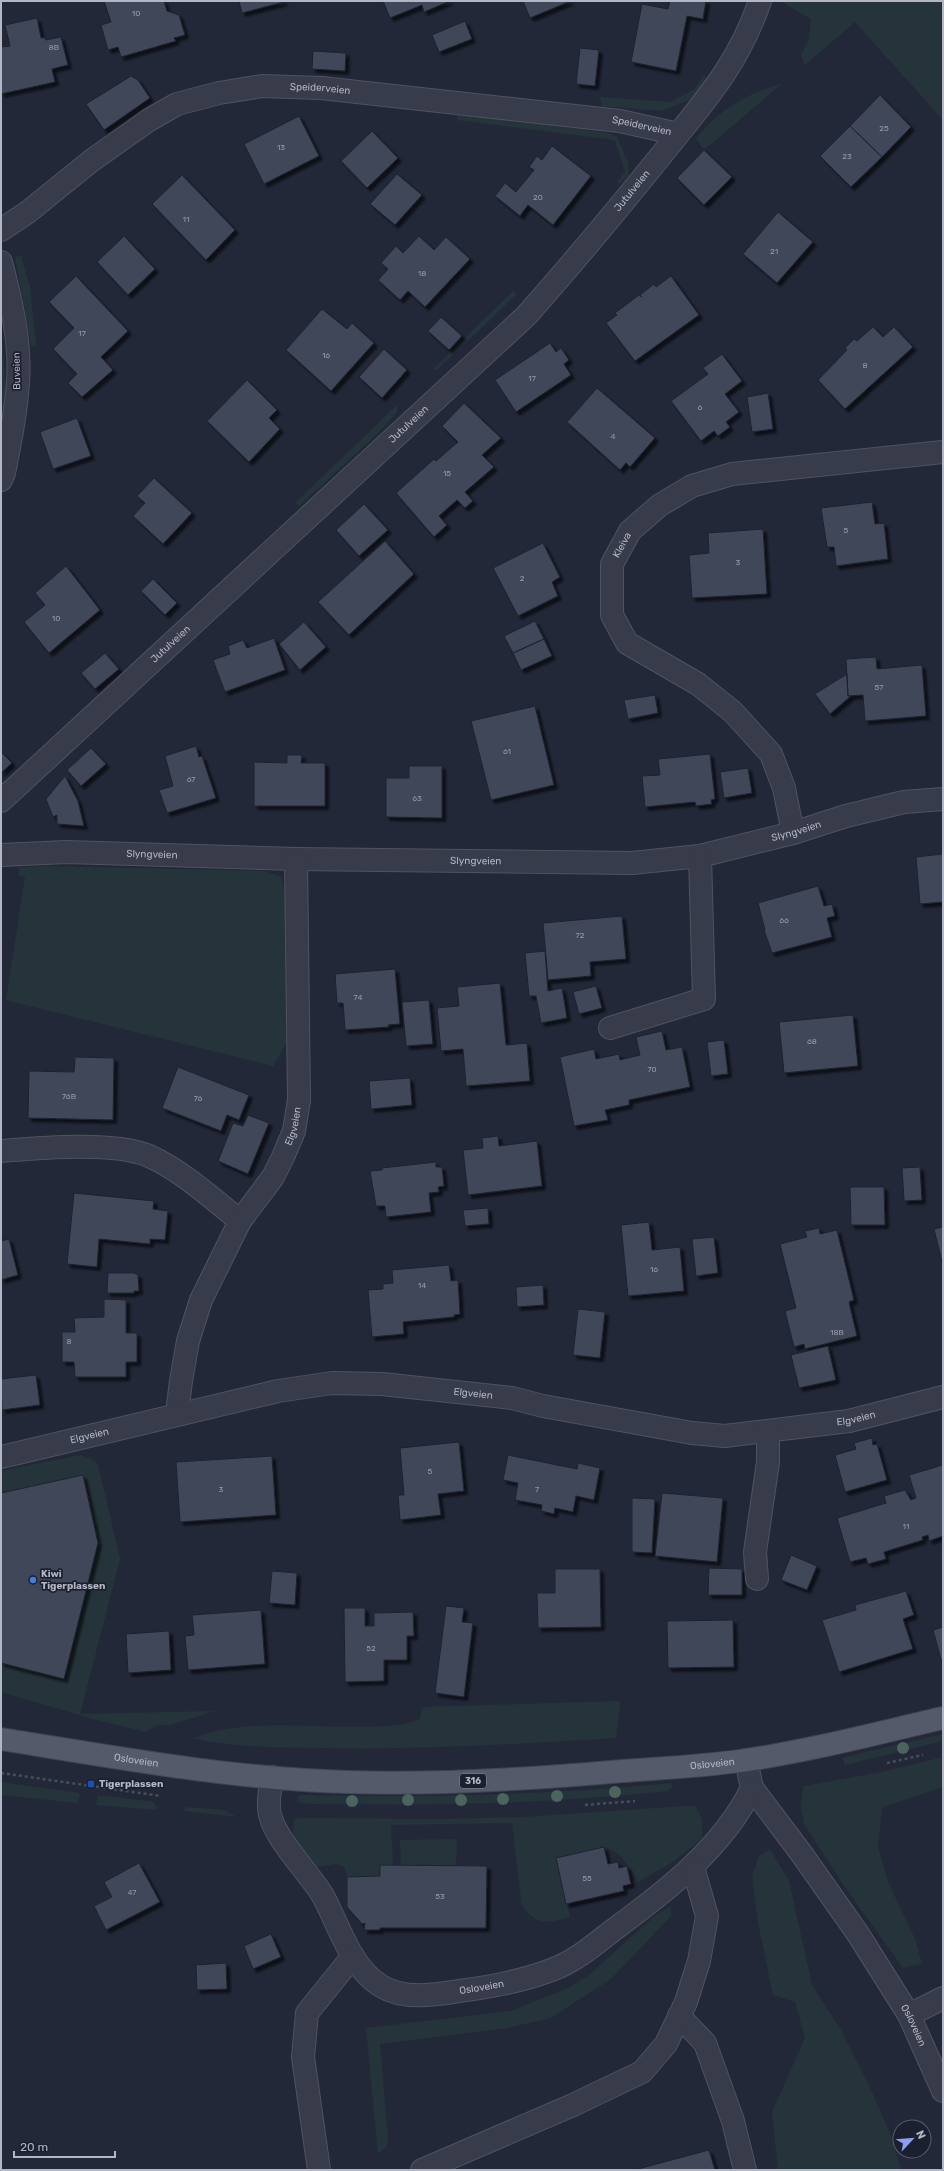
<svg xmlns="http://www.w3.org/2000/svg" width="944" height="2171" font-family="Rubik,sans-serif">
  <style>
    .green { fill: #25343a }
    .building { fill: #404659; stroke: #1e2230; filter: url(#shadow) }
    .lines { fill: none; stroke-linecap: round; stroke-linejoin: round }
    .minor-casing { stroke: #4f5361; stroke-width: 24 }
    .major-casing { stroke: #404452; stroke-width: 24 }
    .path { stroke: #435157; stroke-width: 2.5; stroke-dasharray: 3 3; stroke-linecap: butt }
    .minor { stroke: #373b4a; stroke-width: 22 }
    .major { stroke: #555a6a; stroke-width: 22 }
    .tree { fill: #4b645e }
    .shop-dot { fill: #3f7fe0; stroke: #1c202e; stroke-width: 1.5 }
    .transit-dot { fill: #1a4fb4; stroke: #1c202e; stroke-width: 1.5 }
    .labels { text-anchor: middle; dominant-baseline: central; stroke-width: 3.5; stroke-linejoin: round; paint-order: stroke }
    .number-label { font-size: 8px; fill: #969aaa }
    .shield { fill: #1c202e; stroke: #858998; stroke-width: 1 }
    .shield-label { font-size: 9px; font-weight: bold; fill: #b2b6c5 }
    .street-label { font-size: 10px; fill: #b2b6c5; stroke: #1c202e }
    .poi-label { font-size: 10px; font-weight: bold; fill: #b2b6c5; stroke: #1c202e; text-anchor: start }
  </style>
  <defs>
    <filter id="shadow"><feDropShadow dx="3.5" dy="3.5" stdDeviation="1" flood-color="#0009"/></filter>
  </defs>
  <rect width="100%" height="100%" fill="#232839"/>
  <path class="green" d="M780 1H943V120L855 22 805 65 801 55 809 39 811 19Z
    M704 74 706 80 692 99 661 111 602 106 600 97 671 102 695 89Z
    M783 83 704 150 696 139C720 108 747 94 783 83Z
    M457 112 607 133 617 137 628 162 629 175 620 184 617 181 625 172 615 140 457 120Z
    M21 256 30 287 36 347 31 345 15 257Z
    M514 290 516 295 437 370 433 369Z
    M1 324 6 392 2 427H1Z
    M397 405V412L378 433 300 505 294 504Z
    M52 866 265 871 281 877 286 896 288 1040 273 1066 6 1000 25 877 19 876V867Z
    M81 1455 92 1459 98 1464 120 1559 80 1714 215 1711 170 1725H157L146 1732 93 1719 1 1692V1663L64 1679 98 1543 83 1475 1 1493V1471Z
    M620 1701 616 1738C518 1744 420 1750 322 1748 278 1747 235 1748 192 1738 246 1718 306 1728 363 1727 383 1726 401 1727 420 1719L422 1707Z
    M943 1734V1741L845 1765 842 1758 845 1757Z
    M943 1757V1787L882 1807 878 1847 888 1882 915 1939 922 1964 903 1968 845 1887 804 1824 801 1808 802 1793 804 1786 877 1773Z
    M1 1782 80 1793 78 1803 1 1795Z
    M671 1783 673 1786 668 1791C561 1802 453 1806 345 1804 334 1803 305 1806 297 1801L298 1796 301 1795C424 1798 548 1795 671 1783Z
    M98 1795 154 1802 157 1810 96 1805Z
    M685 1806H695C703 1818 703 1825 702 1839L671 1863 638 1882C630 1867 621 1851 604 1847L556 1858 570 1917C548 1923 537 1926 522 1906L512 1823 391 1825 393 1865 380 1876 347 1877 344 1866 335 1864 317 1867 303 1858 293 1836 294 1819 302 1818 444 1819 525 1817Z
    M186 1807 224 1810 237 1817 184 1811Z
    M457 1839 456 1866H401L400 1840Z
    M770 1849 789 1881 812 1985 841 2030 868 2083 891 2136 901 2170H778L772 2112 805 2038 795 2002 773 1995 758 1923 752 1876 759 1856Z
    M671 1906V1916L612 1978 551 2018 507 2028 380 2044 388 2138 387 2146 378 2154 366 2028 511 2011 568 1988 589 1975 656 1915Z"/>
  <path class="building" d="M104 1H164L167 11 179 15 185 35 174 38 176 41 121 57 118 47 108 50 101 25 111 22Z
    M239 1H284V2L242 13Z
    M383 1H450L424 12 422 5 390 18Z
    M523 1H571L530 18Z
    M670 1H706L703 19 687 16 676 71 631 62 642 4 668 9Z
    M37 18 41 38H45L46 40 61 37 68 65 52 69 55 82 1 94V47L10 46 5 25Z
    M465 21 472 39 439 52 432 35Z
    M580 48 599 50 595 86 576 84Z
    M313 51 346 53 345 71 312 69Z
    M131 76 138 80 150 98 104 130 86 104Z
    M880 95 911 127 882 157 850 126Z
    M299 116 319 156 264 184 244 144Z
    M850 126 882 157 851 187 820 156Z
    M372 131 398 158 367 188 341 161Z
    M552 146 591 176 553 225 528 205 520 216 495 196 505 183 516 192 534 170 529 167 537 156 542 160Z
    M704 150 732 177 704 205 677 178Z
    M397 174 422 195 395 225 370 204Z
    M182 175 235 230 206 260 152 204Z
    M778 212 813 242 777 283 743 254Z
    M124 236 155 269 128 295 97 262Z
    M419 236 434 250 446 237 470 259 425 307 408 291 400 300 378 280 388 269 381 263 396 246 403 253Z
    M76 276 128 331 101 357 113 370 82 397 68 383 77 374 53 349 74 328 49 302Z
    M671 276 699 315 635 361 606 323 617 315 615 313 639 295 642 297 640 295 654 284 656 287Z
    M322 309 347 329 352 323 374 343 331 391 286 350Z
    M441 317 462 336 449 350 428 331Z
    M873 327 883 337 894 327 913 347 845 409 818 380 847 350 845 348 854 339 857 341Z
    M550 343 556 352 561 348 569 360 564 364 571 375 516 412 495 380Z
    M384 349 407 370 382 398 359 377Z
    M722 354 742 381 725 394 739 412 726 422 730 427 718 436 714 431 701 441 671 401 708 374 703 368Z
    M247 380 277 410 269 418 280 429 249 462 207 421Z
    M597 388 655 438 630 467 626 463 620 470 567 422Z
    M768 393 773 429 752 432 747 397Z
    M464 403 501 438 482 455 494 467 465 492 473 501 465 508 457 500 439 516 447 525 434 537 396 493 434 459 436 461 458 442 442 426Z
    M77 418 91 456 53 469 40 432Z
    M154 478 192 513 163 544 133 516 145 503 137 496Z
    M872 502 875 524 884 523 888 559 836 566 834 547H827L821 508Z
    M364 504 388 530 359 556 336 530Z
    M763 529 767 594 692 598 689 555 709 553 708 533Z
    M385 541 414 574 349 635 318 602Z
    M543 543 560 577 552 582 558 596 518 616 493 568Z
    M66 566 100 610 49 653 24 622 45 605 35 593Z
    M153 579 177 603 165 615 141 591Z
    M535 621 544 639 513 653 504 636Z
    M304 622 326 647 300 670 279 644Z
    M274 638 285 670 225 692 213 660 230 654 228 646 243 640 247 648Z
    M544 639 552 656 521 670 513 653Z
    M105 653 119 669 95 689 81 673Z
    M876 657 877 669 922 665 926 716 865 721 863 695 848 696 846 659Z
    M847 674 848 696H851L830 714 815 694Z
    M655 695 658 713 628 719 624 700Z
    M535 706 554 785 491 800 471 721Z
    M196 746 199 757 202 756 216 798 167 813 159 790 173 786 165 756Z
    M91 748 106 764 81 786 67 770Z
    M1 752 12 763 1 773Z
    M710 754 715 799 711 800 712 804 696 806 695 802 645 807 642 776 660 775 658 759Z
    M287 755H302L301 763H325V806H254V762L287 763Z
    M409 766H442V818L386 817V778H409Z
    M748 768 752 793 724 798 720 772Z
    M65 776 78 801 84 826 57 824V815L53 817 46 799Z
    M943 854V902L920 904 916 857Z
    M818 886 824 906 832 904 835 916 827 918 832 937 772 953 764 930H765L758 903Z
    M622 916 626 959 590 962 591 976 548 980 543 923Z
    M545 951 548 991 562 988 567 1018 541 1023 536 996H529L525 953Z
    M395 969 400 1024 388 1025 389 1027 345 1030 343 1003H337L335 974Z
    M500 983 506 1045 527 1043 530 1081 466 1086 463 1049 441 1051 437 1008 459 1006 457 987Z
    M596 986 602 1008 579 1014 573 992Z
    M429 1000 433 1044 406 1046 402 1002Z
    M853 1015 858 1066 784 1073 779 1022Z
    M662 1031 666 1050 682 1047 690 1087 629 1100V1105L605 1110 608 1120 574 1126 560 1057 594 1049 596 1059 619 1054 620 1060 640 1055 636 1037Z
    M724 1040 728 1074 711 1076 707 1042Z
    M75 1057 114 1058 113 1120 28 1118 29 1071 74 1072Z
    M178 1067 249 1095 239 1120 227 1115 221 1131 162 1108Z
    M410 1078 412 1105 371 1109 369 1081Z
    M248 1115 269 1123 248 1174 218 1161 233 1123 243 1126Z
    M498 1136 499 1146 537 1141 542 1186 468 1195 463 1150 483 1148 482 1138Z
    M436 1162V1167H442L444 1186 438 1187 439 1192 429 1193 431 1212 386 1217 385 1206H376L370 1171 382 1170V1168Z
    M920 1167 922 1200 904 1201 902 1168Z
    M850 1187H884L885 1225H851Z
    M74 1193 154 1201 153 1209 168 1211 165 1240 150 1239V1244L99 1239 97 1267 67 1264Z
    M488 1208 489 1224 465 1226 463 1210Z
    M649 1222 652 1250 680 1247 684 1291 628 1296 621 1225Z
    M943 1227V1266L934 1229Z
    M819 1228 820 1234 837 1230 854 1300 849 1302 857 1336 805 1349 804 1344 794 1347 785 1311 796 1308 780 1244 807 1237 805 1231Z
    M714 1237 718 1273 696 1276 692 1239Z
    M9 1239 18 1275 1 1280V1241Z
    M449 1265 451 1281 458 1280 460 1314 454 1315V1317L403 1322 404 1334 372 1337 368 1290 383 1289V1284L393 1283 392 1270Z
    M108 1273H134L138 1275 139 1291H134V1293H107Z
    M543 1285 544 1305 517 1307 516 1287Z
    M104 1299 126 1300V1333H137V1362H126V1377H75L74 1362H62V1332H75L74 1318 104 1317Z
    M578 1309 605 1312 600 1358 573 1355Z
    M828 1346 836 1380 799 1388 791 1355Z
    M36 1375 40 1405 2 1410 1 1379Z
    M872 1438 873 1445 877 1444 887 1480 845 1492 835 1455 856 1449 854 1443Z
    M459 1442 464 1491 438 1494 441 1515 400 1520 398 1495H404L400 1448Z
    M508 1455 577 1469 578 1463 600 1468 594 1500 576 1496 573 1512 555 1508 554 1514 541 1511 542 1505 515 1500 518 1483 503 1480Z
    M272 1456 276 1515 180 1522 176 1462Z
    M943 1465V1536L929 1541 928 1535 922 1537 923 1540 884 1552 886 1559 868 1564 866 1558 850 1562 837 1518 886 1503 884 1496 905 1490 911 1500 916 1498 909 1475Z
    M83 1475 98 1543 64 1679 1 1663V1493Z
    M662 1493 723 1498 717 1562 655 1556Z
    M632 1498 655 1499 652 1553 632 1552Z
    M791 1555 817 1566 807 1590 781 1580Z
    M709 1568 742 1569V1595H708Z
    M555 1569H600L601 1627 538 1628 537 1593H555Z
    M272 1571 297 1573 295 1605 269 1603Z
    M906 1591 914 1615 903 1619 913 1649 839 1672 822 1620 856 1610 855 1605Z
    M446 1606 464 1608 462 1622 473 1623 464 1697 435 1693Z
    M344 1608H365V1626H374V1613L413 1612 414 1636H407V1660H384V1681L345 1682Z
    M261 1610 265 1664 188 1670 185 1636 194 1635 192 1615Z
    M733 1620 734 1667 668 1668 667 1621Z
    M943 1627V1663H942L933 1630Z
    M169 1631 171 1670 128 1673 126 1634Z
    M604 1847 608 1864 618 1862 619 1868 627 1866 631 1884 623 1886 624 1891 566 1904 556 1858Z
    M139 1863 160 1902 106 1930 94 1906 112 1897 104 1882Z
    M380 1865 487 1866 486 1928H380V1930H364L365 1923 362 1924 347 1907V1877L380 1876Z
    M271 1934 281 1957 253 1969 244 1946Z
    M226 1963 227 1989 197 1990 196 1965Z
    M709 2150 715 2170H634Z"/>
  <g class="lines">
    <defs>
      <g id="minor">
        <path id="s1" d="M1 230 28 212 91 161 149 120 177 104 219 93 262 86 321 88 620 121 678 134"/>
        <path d="M1 262C11 301 21 342 18 382 16 413 10 443 4 473L1 480"/>
        <path id="s2" d="M1 801 526 316C573 263 618 209 663 153 704 102 738 65 760 1"/>
        <path id="s3" d="M793 833 784 788 771 754 733 712 698 684 627 643 612 615V564L630 531 660 505 692 486 732 474 943 452"/>
        <path id="s4" d="M1 855 66 852 296 859 632 863 700 856 793 833 846 816 904 802 943 799"/>
        <path d="M610 1028 704 999 700 856"/>
        <path d="M1 1151C38 1148 115 1141 149 1156 181 1170 213 1199 240 1221"/>
        <path id="s5" d="M177 1414 181 1381 188 1341 201 1300 240 1221 273 1177 283 1157 294 1131 299 1100 296 859"/>
        <path id="s6" d="M1 1457 278 1391 332 1383 382 1384 512 1398 543 1406 692 1433 725 1436 849 1421 943 1397"/>
        <path d="M757 1579 755 1552 768 1462V1432"/>
        <path id="s7" d="M746 1760 752 1788 801 1853 858 1934 909 2015 943 2091"/>
        <path id="s8" d="M272 1777C271 1787 268 1798 269 1808 270 1835 309 1872 323 1896 340 1927 350 1967 381 1986 403 2000 434 1995 459 1991 490 1987 524 1981 554 1969 575 1961 594 1945 612 1931 665 1892 723 1848 752 1788"/>
        <path d="M909 2015 943 1998"/>
        <path d="M679 2016 705 2043 733 2121 745 2170"/>
        <path d="M319 2170 303 2057 307 2013 353 1956"/>
        <path d="M422 2170 573 2105 642 2072 666 2044 686 2002 699 1961 707 1916 693 1867"/>
      </g>
      <g id="major">
        <path id="s9" d="M1 1739C114 1757 232 1779 347 1782 439 1785 532 1779 623 1771 664 1768 706 1766 747 1760 813 1750 878 1733 943 1718"/>
      </g>
    </defs>
    <use href="#minor" class="minor-casing"/>
    <use href="#major" class="major-casing"/>
    <path class="path" d="M887 1763 923 1755
      M1 1773 161 1796
      M585 1805 635 1801"/>
    <use href="#minor" class="minor"/>
    <use href="#major" class="major"/>
  </g>
  <g class="tree">
    <circle cx="903" cy="1748" r="6"/>
    <circle cx="615" cy="1792" r="6"/>
    <circle cx="557" cy="1796" r="6"/>
    <circle cx="503" cy="1799" r="6"/>
    <circle cx="408" cy="1800" r="6"/>
    <circle cx="461" cy="1800" r="6"/>
    <circle cx="352" cy="1801" r="6"/>
  </g>
  <circle class="shop-dot" cx="33" cy="1580" r="4"/>
  <rect class="transit-dot" x="87" y="1780" width="8" height="8" rx="2"/>
  <g class="labels">
    <g class="number-label">
      <text x="136" y="13">10</text>
      <text x="54" y="47">8B</text>
      <text x="884" y="128">25</text>
      <text x="281" y="147">13</text>
      <text x="847" y="156">23</text>
      <text x="538" y="197">20</text>
      <text x="186" y="219">11</text>
      <text x="774" y="251">21</text>
      <text x="422" y="273">18</text>
      <text x="82" y="333">17</text>
      <text x="326" y="355">16</text>
      <text x="865" y="365">8</text>
      <text x="532" y="378">17</text>
      <text x="700" y="407">6</text>
      <text x="613" y="436">4</text>
      <text x="447" y="473">15</text>
      <text x="846" y="530">5</text>
      <text x="738" y="562">3</text>
      <text x="522" y="578">2</text>
      <text x="56" y="618">10</text>
      <text x="879" y="687">57</text>
      <text x="507" y="751">61</text>
      <text x="191" y="779">67</text>
      <text x="417" y="798">63</text>
      <text x="784" y="920">66</text>
      <text x="580" y="935">72</text>
      <text x="358" y="997">74</text>
      <text x="812" y="1041">68</text>
      <text x="652" y="1069">70</text>
      <text x="69" y="1096">76B</text>
      <text x="198" y="1098">76</text>
      <text x="654" y="1269">16</text>
      <text x="422" y="1285">14</text>
      <text x="837" y="1332">18B</text>
      <text x="69" y="1341">8</text>
      <text x="430" y="1471">5</text>
      <text x="221" y="1489">3</text>
      <text x="537" y="1489">7</text>
      <text x="906" y="1526">11</text>
      <text x="371" y="1648">52</text>
      <text x="587" y="1878">55</text>
      <text x="132" y="1892">47</text>
      <text x="440" y="1896">53</text>
    </g>
    <rect class="shield" x="460" y="1774" width="26" height="14" rx="3"/>
    <g class="shield-label">
      <text x="473" y="1781">316</text>
    </g>
    <g class="street-label">
      <text stroke="none"><textPath href="#s1" startOffset="362">Speiderveien</textPath></text>
      <text stroke="none"><textPath href="#s1" startOffset="686">Speiderveien</textPath></text>
      <text stroke="none"><textPath href="#s2" startOffset="879">Jutulveien</textPath></text>
      <text transform="translate(17 371) rotate(-91)">Buveien</text>
      <text stroke="none"><textPath href="#s2" startOffset="555">Jutulveien</textPath></text>
      <text stroke="none"><textPath href="#s3" startOffset="370">Kleiva</textPath></text>
      <text stroke="none"><textPath href="#s2" startOffset="231">Jutulveien</textPath></text>
      <text stroke="none"><textPath href="#s4" startOffset="799">Slyngveien</textPath></text>
      <text stroke="none"><textPath href="#s4" startOffset="151">Slyngveien</textPath></text>
      <text stroke="none"><textPath href="#s4" startOffset="475">Slyngveien</textPath></text>
      <text stroke="none"><textPath href="#s5" startOffset="315">Elgveien</textPath></text>
      <text stroke="none"><textPath href="#s6" startOffset="481">Elgveien</textPath></text>
      <text stroke="none"><textPath href="#s6" startOffset="869">Elgveien</textPath></text>
      <text stroke="none"><textPath href="#s6" startOffset="91">Elgveien</textPath></text>
      <text stroke="none"><textPath href="#s9" startOffset="137">Osloveien</textPath></text>
      <text stroke="none"><textPath href="#s9" startOffset="715">Osloveien</textPath></text>
      <text stroke="none"><textPath href="#s8" startOffset="347">Osloveien</textPath></text>
      <text stroke="none"><textPath href="#s7" startOffset="316">Osloveien</textPath></text>
    </g>
    <g class="poi-label">
      <text x="41" y="1574">Kiwi<tspan x="41" dy="12">Tigerplassen</tspan></text>
      <text x="99" y="1784">Tigerplassen</text>
    </g>
  </g>
  <rect width="944" height="2171" fill="none" stroke="#b2b6c5" stroke-width="4"/>
  <g transform="translate(912 2139) rotate(64)"><circle r="19" fill="#1c202e" stroke="#585c6a"/>
  <path d="M0-3L7 15L0 10L-7 15Z" fill="#8c9ff1"/>
  <text y="-6" font-size="11" font-weight="bold" text-anchor="middle" fill="#b2b6c5">N</text>
  </g>
  <path d="M14 2151v6h101v-6" fill="none" stroke="#b2b6c5" stroke-width="2"/>
  <text x="20" y="2151" font-size="12" fill="#b2b6c5" stroke="#1c202e" stroke-width="3" paint-order="stroke">20 m</text>
</svg>
